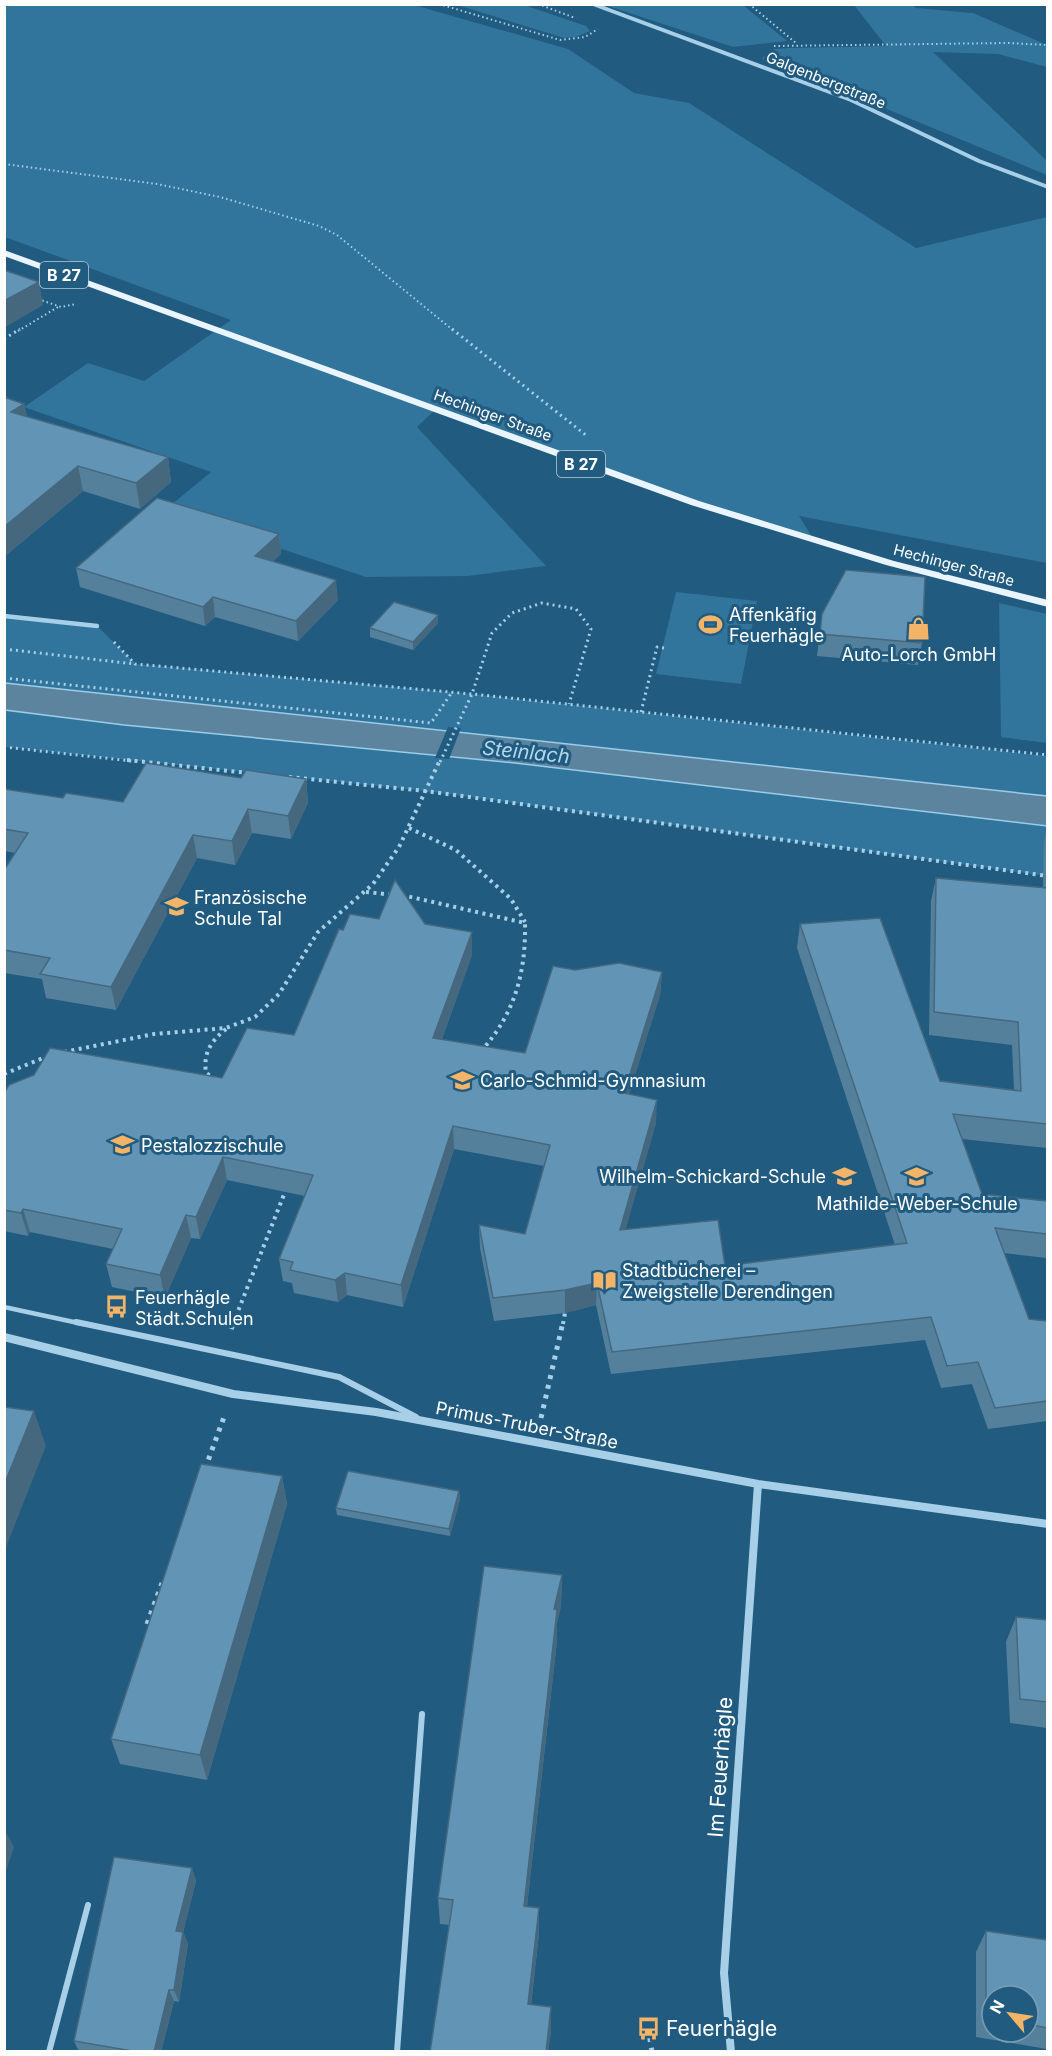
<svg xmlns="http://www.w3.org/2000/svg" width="1052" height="2056" font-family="Inter,sans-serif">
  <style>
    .green { fill: #31749c }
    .water { fill: #5c849f; stroke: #9bcce9; stroke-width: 1.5 }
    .pier { fill: #215b80 }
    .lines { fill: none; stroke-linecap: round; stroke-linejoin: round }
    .path-far3 { stroke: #a7cfe7; stroke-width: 2; stroke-dasharray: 1.5 3; stroke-linecap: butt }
    .path-far2 { stroke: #a7cfe7; stroke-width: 3; stroke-dasharray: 2 4; stroke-linecap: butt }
    .path-far1 { stroke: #a7cfe7; stroke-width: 4; stroke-dasharray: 3 4.5; stroke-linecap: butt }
    .path { stroke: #a7cfe7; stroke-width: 5; stroke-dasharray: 4 6; stroke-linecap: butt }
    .lane-far1 { stroke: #a7cfe7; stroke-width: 4.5 }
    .lane { stroke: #a7cfe7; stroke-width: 6 }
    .street-far2 { stroke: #a7cfe7; stroke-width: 4 }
    .street-far1 { stroke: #a7cfe7; stroke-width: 4.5 }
    .street { stroke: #a7cfe7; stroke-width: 8 }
    .primary { fill: #e9f4fd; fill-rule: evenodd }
    .wall { fill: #54809c; fill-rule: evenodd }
    .shaded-wall { fill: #45687f }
    .building { fill: #6295b5; stroke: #45687f; stroke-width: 1.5 }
    .labels { text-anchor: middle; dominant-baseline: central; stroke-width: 6; stroke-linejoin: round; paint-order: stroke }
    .far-street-label { font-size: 15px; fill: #fff; stroke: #215b80 }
    .shield { fill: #215b80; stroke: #bcced9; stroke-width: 1.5 }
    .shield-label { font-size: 16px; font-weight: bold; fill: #fff }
    .poi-label { font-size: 18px; fill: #fff; stroke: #215b80; text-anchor: start }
    .street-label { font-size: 18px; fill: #fff; stroke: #215b80 }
    .water-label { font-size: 20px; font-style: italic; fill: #b2d8ef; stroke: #215b80 }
    .near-street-label { font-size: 21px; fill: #fff; stroke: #215b80 }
    .near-poi-label { font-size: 21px; fill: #fff; stroke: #215b80; text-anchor: start }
  </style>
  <rect width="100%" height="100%" fill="#215b80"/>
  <path class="green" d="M4 5H414L568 49 634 93 689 103 916 248 1047 217V563L799 516 815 542 435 410 417 427 546 566 468 576 366 577 165 510 211 472 24 407 88 363 144 381 231 320 5 237Z
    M457 5H524L586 26 590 31 576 37 564 38Z
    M605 5H743L787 41 733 47Z
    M854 5H913L916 8 973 13 1047 45V67L998 54 933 52 1047 161V175L833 87 765 62 762 58 774 49 789 48 886 46Z
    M676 592 757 601 741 684 656 674Z
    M999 603 1047 614V743L1001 737Z
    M5 616 97 626 136 664 472 694 1047 756V876L425 791 5 747Z"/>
  <path class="water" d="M5 683 1047 796V826L515 763 124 725 5 710Z"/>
  <path class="pier" d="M448 727 461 728 449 759 435 758Z"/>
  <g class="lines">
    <path class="path-far3" d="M439 4 560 40 585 37 598 29
      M538 4 575 18
      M749 4 796 43
      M774 46 1007 43 1048 45
      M4 164 157 184 220 197 319 226 337 235 454 331
      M38 299 61 307 76 304
      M18 331 58 307"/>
    <path class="path-far2" d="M452 329 587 436
      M4 339 20 329
      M114 642 135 664 472 694 1048 755
      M4 649 135 664
      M4 678 431 723 452 692
      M641 712 657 647 664 648
      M4 747 141 762
      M440 762 472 694 492 633 512 613 542 603 576 609 591 629 569 704"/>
    <path class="path-far1" d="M127 760 248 773
      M289 777 425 791 1048 876
      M409 828 456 850 511 899 525 922
      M366 892 394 895
      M402 895 525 923C526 972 515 1013 482 1050
      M64 1052 154 1034 226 1028 255 1017 279 994 318 932 373 884 399 847 440 760
      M4 1074 48 1056
      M216 1079 206 1073C203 1053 211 1041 226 1029
      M233 1324 285 1192
      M563 1324 565 1313"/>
    <path class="path" d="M231 1329 234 1322
      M541 1418 563 1322
      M205 1469 224 1417
      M147 1624 162 1583
      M648 2028 652 2052"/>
    <path class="lane-far1" d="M4 1307 83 1324"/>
    <path class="lane" d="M76 1322 339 1377 416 1417
      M49 2052 88 1905
      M397 2052 422 1714"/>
    <path class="street-far2" d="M593 4 851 100 979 161 1048 187"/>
    <path class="street-far1" d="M4 616 97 626"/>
    <path class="street" d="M4 1337 233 1394 376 1412 758 1484 1048 1524
      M731 2052 724 1973 758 1484"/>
    <path class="primary" d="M4 250 699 501 894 561 1048 600V607L886 565 691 505 4 256Z"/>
  </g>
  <path class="wall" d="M24 404 27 417 168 457 171 482 140 509 83 491 4 557Z
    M279 534 281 554 273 561 338 600 298 641 215 617 205 626 80 587 76 568Z
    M822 614 922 643 918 665 817 656Z
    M438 623 413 650 370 637V628Z
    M241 778 306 779 308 803 291 839 252 833 235 865 197 858 116 1010 46 998 42 979 4 973V870L15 853 4 851V789L63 798 123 802Z
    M1047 827V1148L962 1139 982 1194 1047 1201V1258L1004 1253 1029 1319 1047 1321V1421L988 1429 972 1384 941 1388 925 1340 611 1374 596 1305 565 1313 494 1321 480 1248 479 1225 525 1234 544 1166 454 1149 403 1307 347 1295 338 1302 294 1293 292 1283 283 1281 279 1259 305 1196 227 1180 200 1239 191 1238 165 1298 112 1287 106 1264 113 1249 30 1232 28 1236 4 1231V1093L222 1078 294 1035 343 930 379 919 425 924 472 955 442 1039 525 1053 575 970 662 972 660 995 629 1094 656 1123 625 1230 725 1266 895 1245 797 948 800 924 940 1081 1014 1090 1012 1045 929 1035 931 901 936 878 1043 888 1044 842Z
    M282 1476 287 1504 207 1780 120 1764 111 1739Z
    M459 1491 460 1499 450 1536 337 1515 336 1508Z
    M562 1575 561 1606 557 1623V1641L527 1906 539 1908V1934L531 2005 551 2007V2031L548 2052H430L449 1925 440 1924 438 1898Z
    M1016 1617 1047 1620V1728L1010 1723 1006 1642Z
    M192 1868 196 1881 183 1932 188 1944 179 2002 174 2001 161 2052H79L74 2041Z
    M986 1931 1047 1940V2049L976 2037V1952ZM992 1996H1028V2032H992Z"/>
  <path class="shaded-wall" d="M39 282 43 305 4 328V301Z
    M24 404 29 428 11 412Z
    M168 457 171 482 140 509 136 483Z
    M78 466 83 491 4 557V527Z
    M279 534 281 554 258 576 255 556Z
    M336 580 338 600 298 641 296 621Z
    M213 597 215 617 205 626 203 607Z
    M438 615V623L413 650V642Z
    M306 779 308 803 291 839 288 816Z
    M248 809 252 833 235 865 232 841Z
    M193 835 197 858 116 1010 111 987Z
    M472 932V955L434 1061 433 1038Z
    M662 972 660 995 622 1116 624 1093Z
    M657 1100 656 1123 619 1253 620 1230Z
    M453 1126 454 1149 403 1307 401 1285Z
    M223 1157 227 1180 200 1239 196 1217Z
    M23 1209 30 1232 28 1236 21 1213Z
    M186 1215 191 1238 165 1298 160 1275Z
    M345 1273 347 1295 338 1302 335 1280Z
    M597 1283 596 1305 565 1313V1290Z
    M34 1411 46 1446 4 1552V1485Z
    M282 1476 287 1504 207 1780 200 1755Z
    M459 1491 460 1499 450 1536 449 1529Z
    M562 1575 561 1606 557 1623V1641L524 1932V1906L554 1609Z
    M4 1829 14 1847 4 1877Z
    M192 1868 196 1881 183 1932 188 1944 179 2002 174 1990 176 1931Z
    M539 1908V1934L528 2028V2004Z
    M169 1990 174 2001 161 2052H154Z
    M551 2007V2031L548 2052H546Z"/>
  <path class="building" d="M4 270 39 282 4 301Z
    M4 397 24 404 11 412 168 457 136 483 78 466 4 527Z
    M157 498 279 534 255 556 336 580 296 621 213 597 203 607 76 568Z
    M846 570 925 577 922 643 820 634 822 614Z
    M394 602 438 615 413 642 370 628Z
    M146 763 241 778 246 770 306 779 288 816 248 809 232 841 193 835 111 987 40 974 50 958 4 950V870L28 833 4 829V789L63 798 66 793 123 802Z
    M936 878 1047 888V1124L953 1114 982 1194 1047 1201V1234L995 1228 1029 1319 1047 1321V1401L995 1408 978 1362 947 1366 931 1317 612 1352 597 1283 565 1290 493 1298 479 1225 525 1234 550 1145 453 1126 401 1285 345 1273 335 1280 290 1270 293 1262 279 1259 313 1175 223 1157 196 1217 186 1215 160 1275 106 1264 122 1229 23 1209 21 1213 4 1210V1093L9 1085 34 1075 50 1048 222 1078 247 1028 294 1035 339 929 343 930 350 914 379 919 395 880 425 924 472 932 433 1038 525 1053 553 966 575 970 619 963 662 972 624 1093 657 1100 620 1230 718 1220 725 1266 907 1243 800 924 880 918 940 1081 1021 1091 1018 1022 934 1012Z
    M4 1407 34 1411 4 1485Z
    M201 1464 282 1476 200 1755 111 1739Z
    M348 1471 459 1491 449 1529 336 1508Z
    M484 1566 562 1575 554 1609 557 1610 524 1906 539 1908 528 2004 551 2007 546 2052H430L453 1900 438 1898Z
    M1016 1617 1047 1620V1702L1020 1699Z
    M114 1857 192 1868 176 1931 183 1932 174 1990H169L154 2052H138L74 2041Z
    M986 1931 1047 1940V2028L1028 2024V1996H992V2019L986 2018Z"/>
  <defs>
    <symbol id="stadium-bare" viewBox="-9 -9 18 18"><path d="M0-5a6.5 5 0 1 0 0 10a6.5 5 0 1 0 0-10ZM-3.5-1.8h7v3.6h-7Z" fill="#f4b468" stroke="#215b80" stroke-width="2.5" paint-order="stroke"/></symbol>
    <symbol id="shop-bare" viewBox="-9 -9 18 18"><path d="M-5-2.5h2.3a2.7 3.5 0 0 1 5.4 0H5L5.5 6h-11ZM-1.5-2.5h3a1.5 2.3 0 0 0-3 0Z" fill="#f4b468" stroke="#215b80" stroke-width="2.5" paint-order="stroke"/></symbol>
    <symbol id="school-bare" viewBox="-9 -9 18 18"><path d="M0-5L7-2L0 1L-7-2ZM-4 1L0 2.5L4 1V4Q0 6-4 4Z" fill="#f4b468" stroke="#215b80" stroke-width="2.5" paint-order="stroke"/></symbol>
    <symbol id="library-bare" viewBox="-9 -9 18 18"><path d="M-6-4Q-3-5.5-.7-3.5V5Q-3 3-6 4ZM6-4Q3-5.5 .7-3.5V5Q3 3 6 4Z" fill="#f4b468" stroke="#215b80" stroke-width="2.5" paint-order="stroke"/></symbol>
    <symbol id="bus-bare" viewBox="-9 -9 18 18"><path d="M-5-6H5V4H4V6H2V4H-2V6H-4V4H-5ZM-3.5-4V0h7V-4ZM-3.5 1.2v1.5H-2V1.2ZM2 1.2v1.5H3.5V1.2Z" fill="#f4b468" stroke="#215b80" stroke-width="2.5" paint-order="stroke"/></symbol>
  </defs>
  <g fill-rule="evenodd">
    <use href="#stadium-bare" x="694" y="608" width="33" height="33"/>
    <use href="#shop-bare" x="902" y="612" width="33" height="33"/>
    <use href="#school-bare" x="160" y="890" width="33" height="33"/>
    <use href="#school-bare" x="446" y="1064" width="33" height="33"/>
    <use href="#school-bare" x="106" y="1128" width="33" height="33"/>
    <use href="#school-bare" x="828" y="1160" width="33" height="33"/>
    <use href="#school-bare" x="900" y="1160" width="33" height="33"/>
    <use href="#library-bare" x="588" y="1264" width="33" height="33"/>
    <use href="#bus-bare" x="100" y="1290" width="33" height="33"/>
    <use href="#bus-bare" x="632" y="2012" width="33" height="33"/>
  </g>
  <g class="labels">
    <g class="far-street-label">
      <text transform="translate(826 80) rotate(22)">Galgenbergstraße</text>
      <text transform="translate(493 415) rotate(20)">Hechinger Straße</text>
      <text transform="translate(954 565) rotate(15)">Hechinger Straße</text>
    </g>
    <g class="shield">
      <rect x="40" y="262" width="48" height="26" rx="4.5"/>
      <rect x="557" y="451" width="48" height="26" rx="4.5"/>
    </g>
    <g class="shield-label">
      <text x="64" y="275">B 27</text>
      <text x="581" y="464">B 27</text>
    </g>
    <g class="poi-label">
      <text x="729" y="614">Affenkäfig<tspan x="729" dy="21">Feuerhägle</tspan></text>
      <text x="919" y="654" text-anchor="middle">Auto-Lorch GmbH</text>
      <text x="194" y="897">Französische<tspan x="194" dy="21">Schule Tal</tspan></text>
      <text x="480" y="1080">Carlo-Schmid-Gymnasium</text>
      <text x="141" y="1145">Pestalozzischule</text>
      <text x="826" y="1176" text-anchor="end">Wilhelm-Schickard-Schule</text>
      <text x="917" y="1203" text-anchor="middle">Mathilde-Weber-Schule</text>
      <text x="622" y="1270">Stadtbücherei –<tspan x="622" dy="21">Zweigstelle Derendingen</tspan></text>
      <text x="135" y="1297">Feuerhägle<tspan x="135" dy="21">Städt.Schulen</tspan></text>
    </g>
    <g class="street-label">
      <text transform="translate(527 1425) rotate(11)">Primus-Truber-Straße</text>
    </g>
    <g class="water-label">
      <text transform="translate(526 752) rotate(6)">Steinlach</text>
    </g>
    <g class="near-street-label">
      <text transform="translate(720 1767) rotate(-86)">Im Feuerhägle</text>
    </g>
    <g class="near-poi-label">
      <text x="666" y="2028">Feuerhägle</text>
    </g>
  </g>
  <rect width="1052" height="2056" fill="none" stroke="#ffffff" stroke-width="12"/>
  <g transform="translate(1010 2014) rotate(299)"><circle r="28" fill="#215b80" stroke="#7a9db3" stroke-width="1.5"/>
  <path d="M0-4.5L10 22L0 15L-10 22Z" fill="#f4b468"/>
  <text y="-9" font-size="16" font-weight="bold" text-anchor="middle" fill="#ffffff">N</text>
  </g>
</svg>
